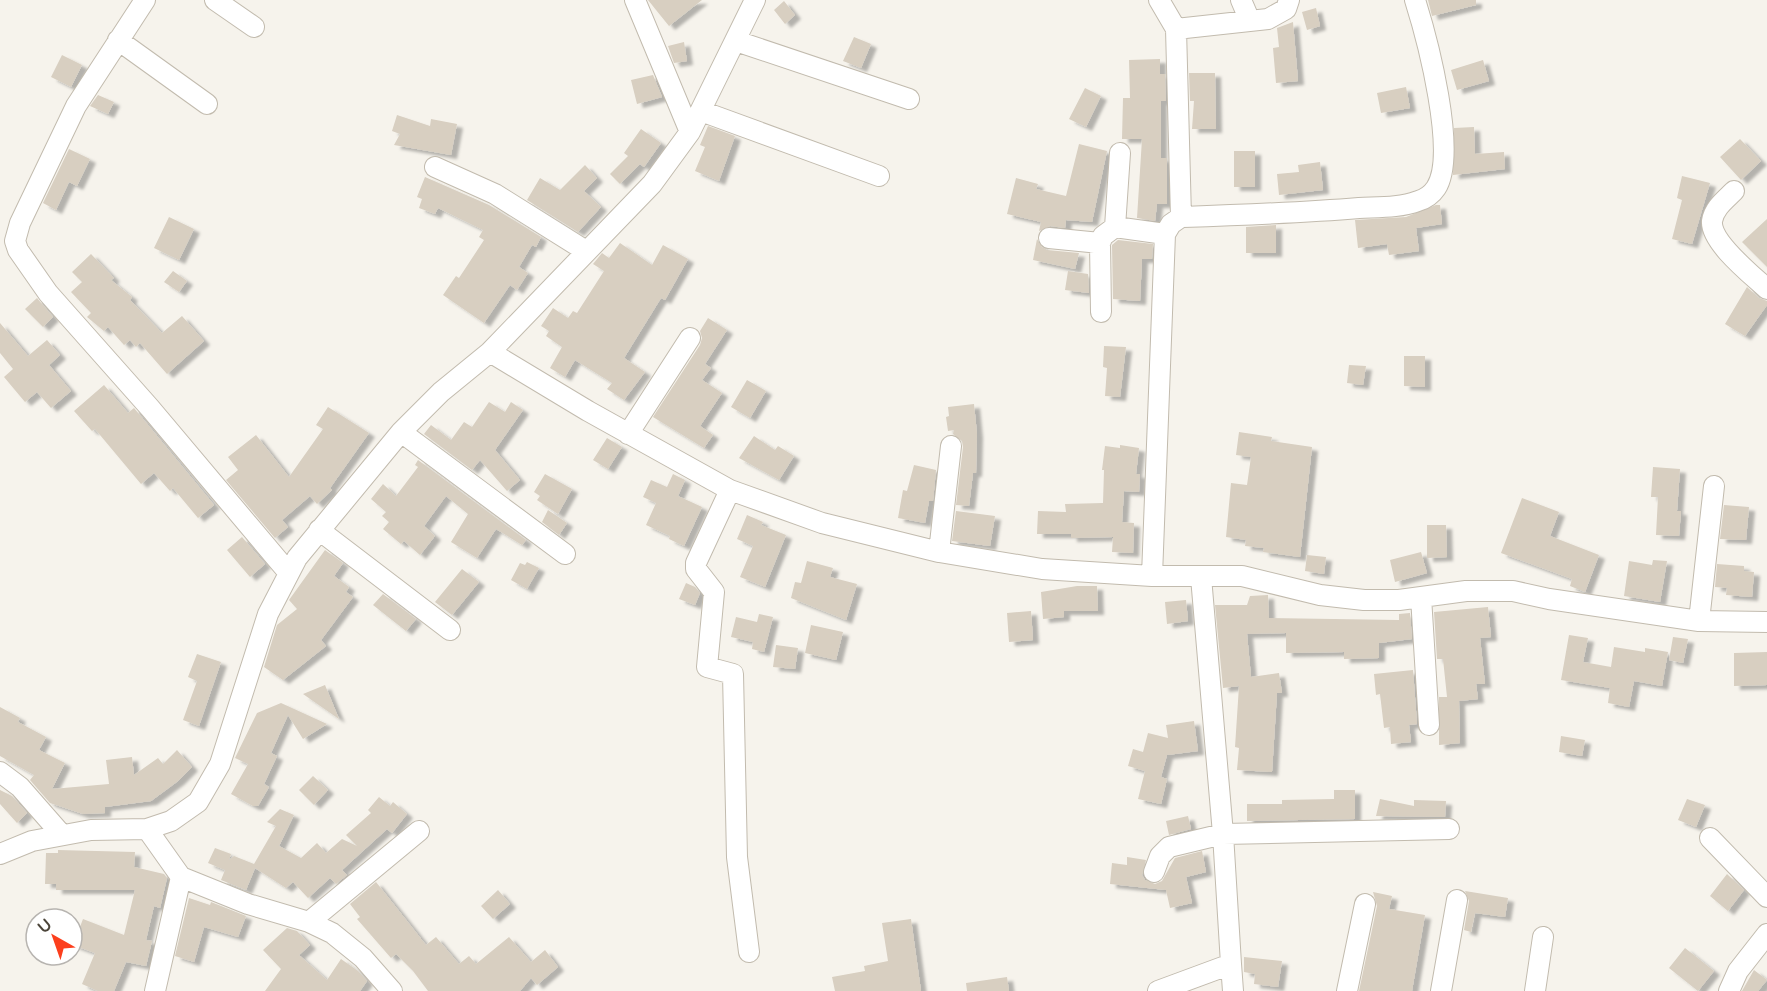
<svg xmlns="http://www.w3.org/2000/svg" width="1767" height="991" font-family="'Varela Round',sans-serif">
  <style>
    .building { fill: #d8cfc1; filter: url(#shadow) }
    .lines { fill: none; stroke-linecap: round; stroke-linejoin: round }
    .minor-casing { stroke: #c2bbae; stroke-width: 22 }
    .minor { stroke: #fff; stroke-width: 20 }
  </style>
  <defs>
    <filter id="shadow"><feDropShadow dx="6" dy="4" stdDeviation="1.5" flood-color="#0004"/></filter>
  </defs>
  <rect width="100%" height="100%" fill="#f6f3ec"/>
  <path class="building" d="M648 0H702L669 26Z
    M1428 0H1476V5L1432 16Z
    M784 1 795 15 785 24 774 10Z
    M1316 8 1320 26 1307 30 1302 12Z
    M1293 22 1298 81 1276 83 1273 48 1279 47 1277 28Z
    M854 37 871 44 861 68 843 61Z
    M684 42 687 61 674 63 668 46Z
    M62 55 82 65 71 87 51 77Z
    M1160 59V74H1165L1166 101H1161V158H1167V204H1157L1155 221 1137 218 1142 139H1122L1123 98H1130L1129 60Z
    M1483 60 1489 81 1457 90 1451 70Z
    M1189 73H1215L1216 129H1192L1194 101H1190Z
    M653 75 662 97 637 104 631 80Z
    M1406 87 1410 108 1381 113 1377 93Z
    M1085 88 1101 96 1086 127 1069 119Z
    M98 95 114 102 108 114 90 106Z
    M397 115 430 126 431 119 457 124 451 155 394 145 400 134 392 131Z
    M708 126 735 136 719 181 695 171 705 147 700 145Z
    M1474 127 1475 154 1504 152 1505 169 1453 175 1454 128Z
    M641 129 661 143 644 167 640 164 620 184 610 174 628 156 624 153Z
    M1740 139 1761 161 1741 180 1720 157Z
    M1079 144 1107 151 1092 222 1066 220 1065 228 1050 226 1039 231 1041 222 1007 214 1016 178 1038 184 1036 189 1066 196Z
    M69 149 90 159 77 186 69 182 56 210 43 203Z
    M1234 151H1255V187H1234Z
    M1320 162 1323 190 1279 195 1277 174 1299 172 1298 165Z
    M585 165 597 178 584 191 601 207 578 232 527 200 540 178 560 190Z
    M1682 176 1710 183 1692 244 1672 239 1682 200 1677 198Z
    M425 177 489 205 541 237 536 247 532 245 519 267 528 273 517 290 510 285 484 323 443 295 456 276 459 278 484 240 479 237 483 230 438 208 435 214 419 208 422 199 417 197Z
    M1436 205H1440L1442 224 1416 228 1419 251 1389 255 1387 244 1358 248 1355 220 1406 217Z
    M169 217 194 229 179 260 154 248Z
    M1767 219V267L1742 242Z
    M1276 225V253H1246V227Z
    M1037 239 1042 247 1047 250 1079 253 1075 269 1033 260Z
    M1118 240 1153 244 1152 259H1142L1140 301 1113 299 1112 245Z
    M620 243 652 265 663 245 688 259 665 300 661 298 624 358 645 372 624 400 607 389 612 383 575 360 565 377 550 368 562 347 546 336 549 331 541 326 553 308 568 318 573 311 577 313 604 271 593 264 602 253 609 258Z
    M91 254 114 278 111 280 132 297 130 300 162 333 182 316 204 341 167 374 140 343 136 347 130 340 124 345 108 327 104 331 87 317 91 313 71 292 82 282 72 272Z
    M173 271 187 281 179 292 164 282Z
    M1068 271 1088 274 1089 293 1065 290Z
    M1747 287 1759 298 1767 301V305L1745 336 1725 324Z
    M37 298 53 317 43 327 25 309Z
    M708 318 727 330 705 364 711 368 702 380 722 393 700 426 713 435 704 448 653 417 700 345 702 338 700 331Z
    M0 323 28 356 47 340 60 355 49 365 71 391 51 408 37 392 25 402 4 377 13 369 0 353Z
    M1104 346 1126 347 1120 397 1105 396 1107 368 1103 367Z
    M1404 356H1425V387L1404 386Z
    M1349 365 1366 366 1363 385 1347 383Z
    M747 380 766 391 750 418 731 407Z
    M104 385 128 413 134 408 214 505 198 518 173 488 170 491 154 473 141 484 95 429 92 431 74 411Z
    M489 402 505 412 511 402 523 410 495 450 520 480 507 491 480 460 472 470 424 434 431 425 451 440 464 422 472 427Z
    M974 404 977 434 976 473H973L969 506 956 505 963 447 962 441 953 434 954 430 948 431 946 417 949 416 948 407Z
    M328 407 369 433 330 488 332 490 317 504 310 496 282 520 288 527 275 538 226 480 238 470 228 457 256 435 289 477 323 429 316 425Z
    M1239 432 1272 437 1271 441 1312 447 1300 557 1263 552 1264 548 1245 546 1246 540 1226 537 1231 483 1247 485 1251 457 1236 455Z
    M754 436 775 450 778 446 794 456 779 480 739 458Z
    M607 438 622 447 608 469 593 460Z
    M1120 445 1139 448 1136 474H1140L1139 492 1124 491 1122 522 1134 523 1133 553 1112 552 1113 537 1071 538V534H1037L1038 511 1066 512 1065 504 1103 503 1104 470H1102L1105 446 1120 448Z
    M418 460 526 540 522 545 496 529 477 558 451 542 468 514 446 496 424 526 435 536 420 555 404 541 401 544 383 529 389 522 382 516 386 512 371 499 383 484 396 496 418 467 415 465Z
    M914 465 936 470 933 501H929L925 523 898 518 903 490 907 491Z
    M1653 467 1680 469 1677 511H1681L1679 536 1656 535 1658 497H1651Z
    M545 474 572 489 558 514 537 500 540 496 534 492Z
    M673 474 685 480 678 496 702 507 684 546 669 539 670 536 646 525 656 503 643 497 651 480 667 487Z
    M1522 498 1559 512 1550 536 1599 555 1585 592 1570 586 1572 579 1501 553Z
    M1724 505 1749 507 1746 540 1720 539Z
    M548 510 567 523 559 535 542 522Z
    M956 511 995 516 990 546 952 541Z
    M747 515 763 522 761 525 786 535 765 587 740 577 753 546 737 539Z
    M1427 525H1446L1447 557 1427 558Z
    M242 537 265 564 250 577 227 550Z
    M325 550 343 563 334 576 349 587 346 592 353 597 321 640 326 646 283 680 264 667 277 625 297 609 289 600Z
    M1421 552 1427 573 1395 582 1390 560Z
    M1307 555 1326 557 1324 574 1305 571Z
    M1653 560 1667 561 1660 602 1624 596 1629 561 1652 565Z
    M807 561 833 568 830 577 857 584 846 620 791 598 795 582 801 583Z
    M527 562 539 568 527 589 511 580 520 563 525 565Z
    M1717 564 1744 566V571L1754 572 1752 597 1726 595 1727 588 1715 587Z
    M462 569 479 582 452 615 435 602Z
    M686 583 695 587 700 593 695 605 679 599Z
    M1077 586H1097L1098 611H1064V617L1043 619 1041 592Z
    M383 594 416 619 406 631 373 605Z
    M1268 595 1269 618 1399 620V614L1410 613 1412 639 1379 643V658L1344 659V652L1286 653V633L1247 634 1251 677 1279 673 1282 693H1277L1272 772 1237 770 1239 748 1235 747 1239 686 1223 688 1215 605H1247L1250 596Z
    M1186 600 1188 621 1167 624 1165 602Z
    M1488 607 1491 637 1480 638 1485 684H1476L1478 699 1459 701 1460 743 1439 745V697H1447L1443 659H1437L1434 612Z
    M1031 611 1033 640 1009 642 1007 613Z
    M759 614 773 617 764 652 752 649 753 642 731 637 736 617 757 622Z
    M811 625 843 632 836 660 805 653Z
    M1569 635 1588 638 1583 662 1611 667 1614 647 1645 652V648L1668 652 1662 686 1634 681 1629 707 1608 703 1610 688 1561 680Z
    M1673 637 1688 639 1683 663 1669 660Z
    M776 645 798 648 795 669 773 667Z
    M1767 652V685L1734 686V653Z
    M197 654 221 662 199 726 183 720 197 681 188 677Z
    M1413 670 1417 724 1409 725 1411 742 1391 744 1390 727 1384 728 1380 694 1376 695 1374 674Z
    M325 685 339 719 303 694Z
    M281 703 327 724 303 739 288 715 271 753 277 756 264 784 269 787 258 806H253L231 794 248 764 235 758 257 713Z
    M0 707 20 718 18 722 46 737 39 750 65 763 52 789 109 784 106 760 132 757 134 775 158 758 163 764 177 750 192 767 178 781 151 801 105 807V813L83 814 50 803 30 780 34 775 0 756Z
    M1194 721 1198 751 1167 755 1161 777 1167 779 1161 804 1138 799 1145 771 1128 766 1133 749 1143 752 1148 733 1168 738 1166 725Z
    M1561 736 1585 740 1582 756 1559 752Z
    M313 776 328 790 314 805 299 790Z
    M0 790 12 796 27 813 17 823 0 804Z
    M1334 790H1355V819L1247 821V804H1282V800L1334 799Z
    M379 797 390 806 393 802 407 814 392 833 387 829 342 870 347 875 336 884 330 878 308 898 293 882 286 888 255 868 246 890 221 880 225 870 208 863 215 848 231 854 229 860 234 856 254 864 276 826 267 822 280 809 294 815 279 846 301 858 317 843 326 853 342 839 357 846 346 835 371 813 368 810Z
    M1380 799 1414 806V800L1446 801 1445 817 1376 816Z
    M1687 799 1705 805 1696 827 1678 820Z
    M1188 816 1191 829 1169 835 1166 821Z
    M58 850 135 852 134 867 164 874 167 878 160 908 154 906 146 940 152 941 146 966 126 962 114 991H98L82 984 95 953 73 945 83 919 124 935 135 890H56V884H45L46 853H58Z
    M1202 851 1206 872 1186 877 1192 903 1170 908 1166 890 1110 884 1112 863 1127 865V857L1146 860 1142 875 1145 880 1155 884 1162 881 1175 858Z
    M1727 874 1744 890 1728 911 1710 896Z
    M376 882 426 945 436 937 459 964 469 956 476 964 509 937 531 962 545 950 558 967 537 985 531 978 520 991H428L413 971 396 954 391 958 357 919 360 917 350 904Z
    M498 890 510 904 493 919 481 906Z
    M1465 891 1508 898 1505 917 1475 913 1471 932 1464 930 1469 901Z
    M1373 892 1392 896 1389 909 1425 915 1412 991H1359L1377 906Z
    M189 898 210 905 211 902 246 916 238 937 204 927 194 962 175 956Z
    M911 919 921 991H835L832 977 865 971 864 966 888 961 882 923Z
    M287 928 297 931 310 945 299 955 327 980 341 959 358 971 367 981 360 991H265L281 969 263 950Z
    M1685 948 1714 971 1698 991 1669 968Z
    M1244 957 1282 961 1278 987 1254 984 1255 974 1244 972Z
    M1754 970 1767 980 1758 991H1742Z
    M1007 977 1009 991H967L966 983Z"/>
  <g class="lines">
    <defs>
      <path id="minor" d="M145 0 76 106 20 223 15 241 18 250 48 293 150 408 288 572
        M215 0 254 27
        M635 0 690 132
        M1159 0 1176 29
        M1241 0 1250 21
        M118 40 207 104
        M736 41 909 99
        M701 111 879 176
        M1120 153 1115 227 1165 234
        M435 167 495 194 586 251
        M1734 191C1725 200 1714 208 1712 221 1710 242 1752 275 1767 289
        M1181 217 1176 29 1268 19 1286 9 1289 0
        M1049 238 1100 243
        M1101 312 1100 243 1103 236 1115 227
        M490 352 588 411 730 490 822 523 939 552 1042 569 1152 576H1242L1320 595 1364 600H1399L1466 591H1513L1549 599 1699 621 1767 622
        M401 432 565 554
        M628 434 690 338
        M730 490 696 563V569L714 592 707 667 733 674 737 857 749 952
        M319 530 450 630
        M939 552 951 446
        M1152 576 1165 234 1171 224 1181 217C1240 215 1300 213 1359 208 1378 207 1400 208 1418 201 1425 199 1432 194 1436 188 1458 154 1427 38 1415 0
        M1421 597 1429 725
        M1699 621 1714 486
        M0 772 20 787 62 835
        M147 829 181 877 248 904 309 922 332 933 363 958 392 991
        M1710 838 1767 897
        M0 854 32 841 91 830 147 829 171 821 198 802 220 764 268 614 297 558 401 432 441 392 490 352 652 184 690 132 755 0
        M1154 872 1160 856 1169 847 1223 834 1449 829
        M309 922 419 831
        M1231 964 1233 991
        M155 991 181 877
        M1158 991 1231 964 1223 834 1201 577
        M1347 991 1365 904
        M1441 991 1457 900
        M1535 991 1543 937
        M1729 991 1738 971 1767 934"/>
    </defs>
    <use href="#minor" class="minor-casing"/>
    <use href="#minor" class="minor"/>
  </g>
  <g transform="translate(54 937) rotate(320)"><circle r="28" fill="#ffffff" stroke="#b7b4b0" stroke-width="1.5"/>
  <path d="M0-4.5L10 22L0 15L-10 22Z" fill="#fc3f1d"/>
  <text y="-9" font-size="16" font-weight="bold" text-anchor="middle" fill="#4b4439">U</text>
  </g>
</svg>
